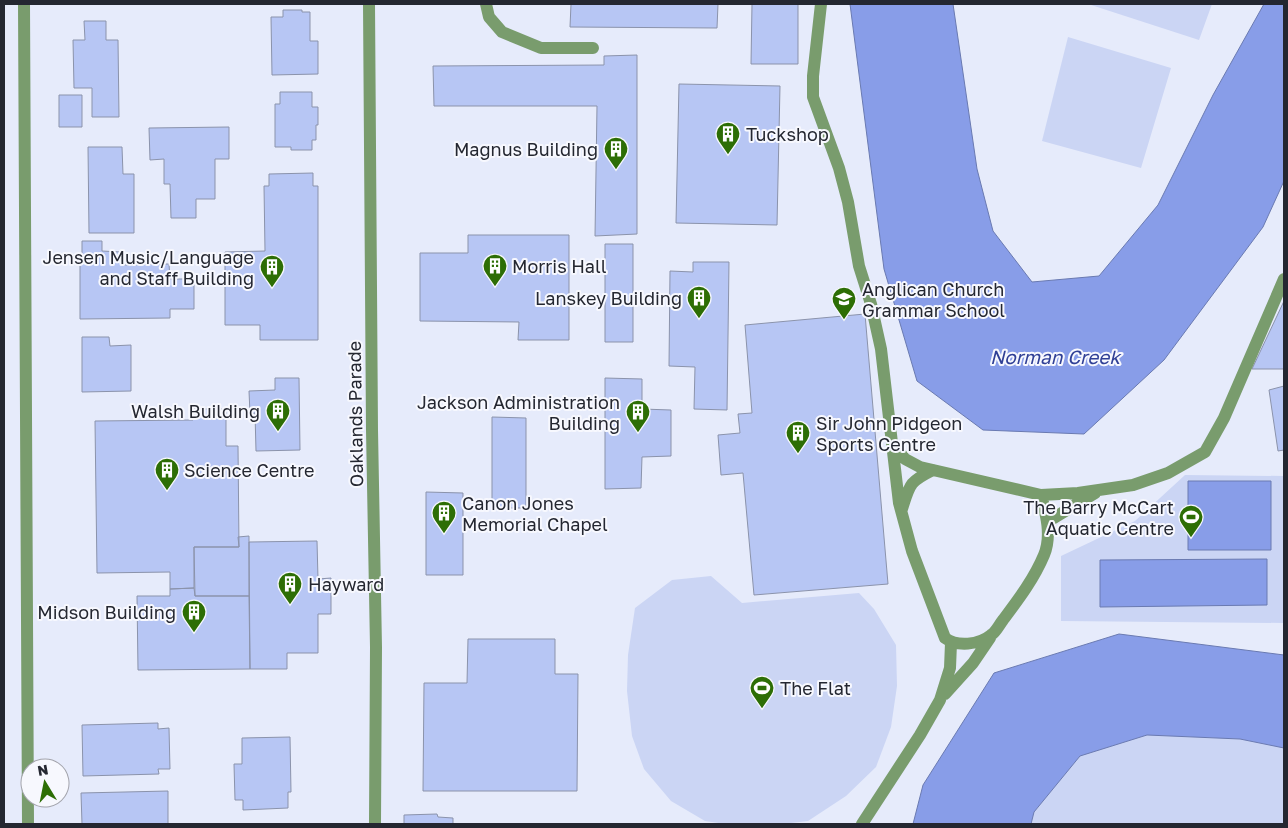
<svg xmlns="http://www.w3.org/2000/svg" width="1288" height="828" font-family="'Golos Text',sans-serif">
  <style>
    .green { fill: #cbd5f4 }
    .water { fill: #889de8; stroke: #6a7ab1 }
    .building { fill: #b7c6f4; stroke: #8b93ab }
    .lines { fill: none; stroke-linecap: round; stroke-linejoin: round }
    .minor { stroke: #799c6d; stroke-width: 12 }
    .labels { text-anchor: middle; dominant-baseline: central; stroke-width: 4; stroke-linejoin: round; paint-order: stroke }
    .poi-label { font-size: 18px; fill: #242731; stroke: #f7f8fe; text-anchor: start }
    .street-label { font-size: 18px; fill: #242731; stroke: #f7f8fe }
    .water-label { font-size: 19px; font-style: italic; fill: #304096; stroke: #f7f8fe }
  </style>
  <rect width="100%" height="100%" fill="#e6ebfb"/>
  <path class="green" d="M1088 4H1212L1199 40Z
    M1068 37 1171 68 1141 168 1042 141Z
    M1185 475 1284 476V623L1061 621V556L1135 521Z
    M711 576 742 603 859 593 874 609 896 645 897 686 891 727 876 767 846 796 808 821 783 824H725L705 821 671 801 644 769 632 736 627 691 628 655 635 608 672 580Z
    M1147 735 1240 739 1284 748V824H1031L1034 812 1080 756Z"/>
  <path class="water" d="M850 4H953L977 169 993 231 1032 282 1099 276 1158 205 1213 95 1264 4H1284V181L1263 227 1164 360 1084 434 983 430 917 381 884 269Z
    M1188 481H1271V550H1188Z
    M1267 559V605L1100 607V560Z
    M1119 634 1284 655V748L1240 739 1147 735 1080 756 1034 812 1031 824H913L923 785 994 673Z"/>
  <path class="building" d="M571 4H718L717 28 570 27Z
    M752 4H798V64H751Z
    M283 10H302V12H310V41H318V74L272 75 271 17H283Z
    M84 21H106V40H118L119 117H92V88H74L73 40H85Z
    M637 55V234L595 236 597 106H434L433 66 604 65V56Z
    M679 84 780 86 777 225 676 223Z
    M280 92H312V107H318V125H316V140H312V150H291V147H275V104H280Z
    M59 95H82V127H59Z
    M229 127V159H215V199H196V218H171L170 184H164V159L150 160 149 128Z
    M88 147H122L123 174H134V233H89Z
    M313 173V186H318V340H260V325H225V252L265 251 264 186H269V174Z
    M468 235H569V340H518L519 322 420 321V253H468Z
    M82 241H102V251L121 252V265L169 264 170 279H194V309H170V318L80 319V261H82Z
    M605 244H633V342H605Z
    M693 262H729L727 410 694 409 695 367 669 366 670 271 693 272Z
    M1284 301V369H1252Z
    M865 314 888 584 754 595 743 473 721 475 718 435 740 433 738 414 752 413 745 325Z
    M82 337H109L110 346 131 345V391L82 392Z
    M275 378H299L300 450 256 451 255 413 250 414 249 391 275 390Z
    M605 378 642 379V409L671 410V456L642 457 641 488 605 489Z
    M1284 386V450L1278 451 1269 390Z
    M193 409H226V446H238L239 547H194V588L170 589V572L97 573 95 421 193 420Z
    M492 417 526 418V508H492Z
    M426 492 463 493V575H426Z
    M249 536V596H195L194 547H239L238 537Z
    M317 541 318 579 331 578V614H318V653H287V669H250L249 542Z
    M194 588 195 596H249L250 669 138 670 137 596H170V589Z
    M468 639H555V674H578L577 791H423L424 683H467Z
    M158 723V729L169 728 170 769H158L159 774 83 776 82 725Z
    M290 737 291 792H288V808L243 810V800H235L234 764H242V738Z
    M168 791V824H82L81 793Z
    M437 814 438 817 453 818V824H404V815Z"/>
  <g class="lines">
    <path class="minor" d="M24 4 28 824
      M369 4 372 430 376 647 375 824
      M486 4 489 17 502 32 541 48H593
      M821 4 813 76V97L839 168 848 202 859 266 871 304 881 349 899 503 912 551 945 638C957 647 979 645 991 635 996 632 999 625 1003 620 1018 600 1034 579 1044 555 1052 536 1046 514 1041 495L920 467 905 459 892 443
      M1041 495 1078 493 1133 485 1168 473 1205 452 1224 418 1284 279
      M902 509C910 484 909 482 933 470
      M1047 522 1095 493
      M945 694 973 663 990 638
      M862 824 920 735 940 700 950 668 951 643"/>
  </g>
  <defs>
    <symbol id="building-pin" viewBox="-11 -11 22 30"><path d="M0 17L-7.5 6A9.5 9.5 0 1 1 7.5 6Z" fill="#2d6e05" stroke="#f7f8fe"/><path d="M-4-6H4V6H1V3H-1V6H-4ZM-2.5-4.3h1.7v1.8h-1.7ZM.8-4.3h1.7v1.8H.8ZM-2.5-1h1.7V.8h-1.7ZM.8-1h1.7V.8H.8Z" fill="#fff"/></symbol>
    <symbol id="school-pin" viewBox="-11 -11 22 30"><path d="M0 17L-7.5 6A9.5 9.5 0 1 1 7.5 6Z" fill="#2d6e05" stroke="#f7f8fe"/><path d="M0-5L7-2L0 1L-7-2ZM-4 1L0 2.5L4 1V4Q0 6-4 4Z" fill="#fff"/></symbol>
    <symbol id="stadium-pin" viewBox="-11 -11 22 30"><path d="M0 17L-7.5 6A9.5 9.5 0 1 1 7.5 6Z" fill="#2d6e05" stroke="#f7f8fe"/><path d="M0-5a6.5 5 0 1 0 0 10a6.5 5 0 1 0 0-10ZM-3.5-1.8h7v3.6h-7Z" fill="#fff"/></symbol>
  </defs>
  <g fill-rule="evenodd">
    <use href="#building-pin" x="714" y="120" width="28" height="38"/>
    <use href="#building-pin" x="602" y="135" width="28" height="38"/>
    <use href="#building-pin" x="481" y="252" width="28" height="38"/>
    <use href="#building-pin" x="258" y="253" width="28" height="38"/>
    <use href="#building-pin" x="685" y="284" width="28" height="38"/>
    <use href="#school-pin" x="830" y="285" width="28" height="38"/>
    <use href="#building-pin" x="264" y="397" width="28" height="38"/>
    <use href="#building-pin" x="624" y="398" width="28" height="38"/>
    <use href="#building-pin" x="784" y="419" width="28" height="38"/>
    <use href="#building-pin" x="153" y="456" width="28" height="38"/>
    <use href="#building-pin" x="430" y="499" width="28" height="38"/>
    <use href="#stadium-pin" x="1177" y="503" width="28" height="38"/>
    <use href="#building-pin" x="276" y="570" width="28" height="38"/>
    <use href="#building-pin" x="180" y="598" width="28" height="38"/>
    <use href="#stadium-pin" x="748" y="674" width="28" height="38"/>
  </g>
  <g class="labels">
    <g class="poi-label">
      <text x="746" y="134">Tuckshop</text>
      <text x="598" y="149" text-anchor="end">Magnus Building</text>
      <text x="254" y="257" text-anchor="end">Jensen Music/Language<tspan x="254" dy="21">and Staff Building</tspan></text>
      <text x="512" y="266">Morris Hall</text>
      <text x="862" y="289">Anglican Church<tspan x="862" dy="21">Grammar School</tspan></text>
      <text x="682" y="298" text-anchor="end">Lanskey Building</text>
      <text x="620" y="402" text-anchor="end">Jackson Administration<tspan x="620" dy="21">Building</tspan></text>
      <text x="260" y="411" text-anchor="end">Walsh Building</text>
      <text x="816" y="423">Sir John Pidgeon<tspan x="816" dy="21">Sports Centre</tspan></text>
      <text x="184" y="470">Science Centre</text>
      <text x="462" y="503">Canon Jones<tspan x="462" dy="21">Memorial Chapel</tspan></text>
      <text x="1174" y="507" text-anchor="end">The Barry McCart<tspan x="1174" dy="21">Aquatic Centre</tspan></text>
      <text x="308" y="584">Hayward</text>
      <text x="176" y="612" text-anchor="end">Midson Building</text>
      <text x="780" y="688">The Flat</text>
    </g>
    <g class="street-label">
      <text transform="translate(355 414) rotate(-91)">Oaklands Parade</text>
    </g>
    <g class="water-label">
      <text x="1055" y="356">Norman Creek</text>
    </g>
  </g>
  <rect width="1288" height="828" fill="none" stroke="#242731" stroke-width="10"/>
  <g transform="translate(45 783) rotate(350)"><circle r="24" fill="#f7f8fe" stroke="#a3a4ac"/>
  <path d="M0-4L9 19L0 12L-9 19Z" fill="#2d6e05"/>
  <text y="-8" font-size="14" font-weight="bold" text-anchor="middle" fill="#242731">N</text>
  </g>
</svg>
